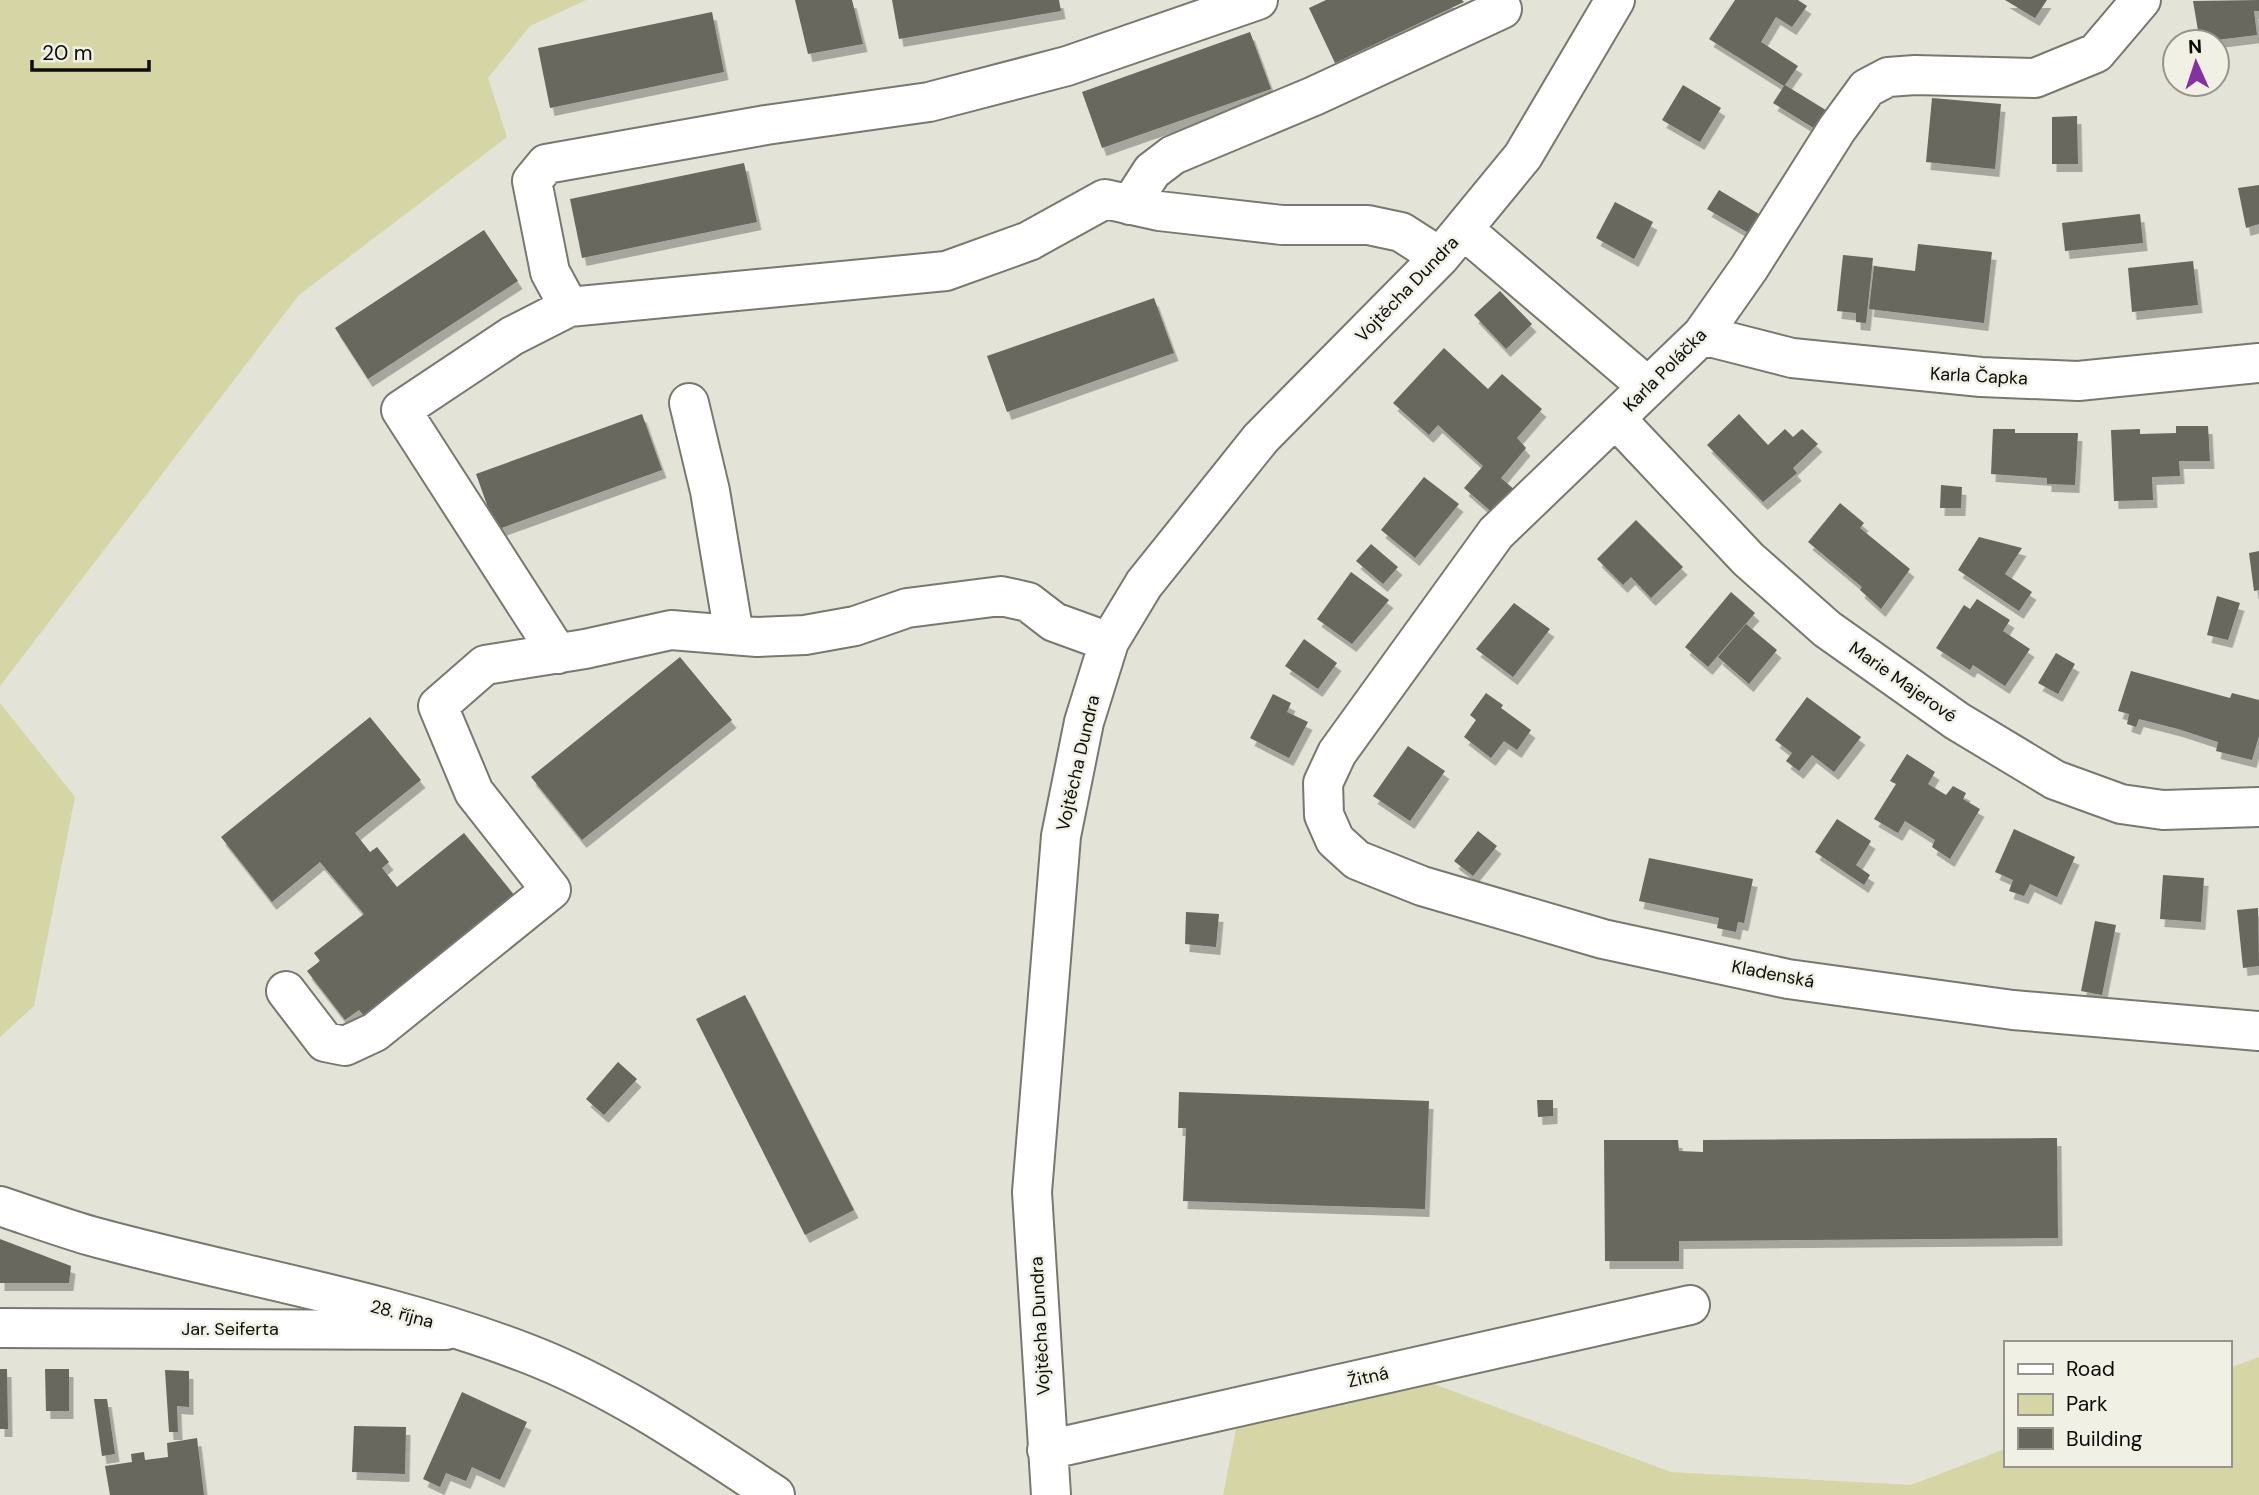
<svg xmlns="http://www.w3.org/2000/svg" width="2259" height="1495" font-family="'DM Sans',sans-serif">
  <style>
    .green { fill: #d6d5a5 }
    .building { fill: #67675e; filter: url(#shadow) }
    .lines { fill: none; stroke-linecap: round; stroke-linejoin: round }
    .minor-casing { stroke: #78786e; stroke-width: 42 }
    .major-casing { stroke: #78786e; stroke-width: 42 }
    .minor { stroke: #fff; stroke-width: 38 }
    .major { stroke: #fff; stroke-width: 38 }
    .labels { text-anchor: middle; dominant-baseline: central; stroke-width: 5; stroke-linejoin: round; paint-order: stroke }
    .street-label { font-size: 18px; fill: #0c0c09; stroke: #f0f0e5 }
  </style>
  <defs>
    <filter id="shadow"><feDropShadow dx="4.5" dy="8" stdDeviation="0" flood-color="#0004"/></filter>
  </defs>
  <rect width="100%" height="100%" fill="#e3e3d8"/>
  <path class="green" d="M0 0H586L530 26 488 78 507 137 299 295 0 686Z
    M0 703 75 797 34 1006 0 1037Z
    M2259 1357V1495H1223L1236 1429 1434 1384 1671 1472 1911 1485 2005 1449V1465H2229V1368Z"/>
  <path class="building" d="M795 0H852L863 44 808 54Z
    M892 0H1059L1061 11 899 39Z
    M1326 0H1462L1464 2 1335 63 1309 8Z
    M1735 0H1798L1807 6 1792 27 1776 17 1761 42 1798 66 1785 85 1829 112 1817 130 1773 103 1784 86 1709 39Z
    M2005 0H2047L2035 18Z
    M2259 0V11H2254L2257 35 2200 42 2193 1Z
    M712 12 724 72 550 108 538 48Z
    M1250 32 1271 89 1102 148 1082 92Z
    M1683 85 1721 108 1700 142 1662 120Z
    M1932 98 2001 104 1995 169 1926 162Z
    M2077 116 2078 164H2052V117Z
    M744 163 757 222 582 258 570 199Z
    M2259 185V224L2246 228 2238 188Z
    M1719 190 1764 217 1752 235 1707 209Z
    M1615 202 1653 222 1634 259 1596 238Z
    M2140 214 2143 243 2065 251 2062 223Z
    M484 230 518 281 368 379 335 328Z
    M1918 244 1992 252 1984 323 1869 309 1874 266 1915 271Z
    M1843 255 1873 258 1866 323 1856 322V313L1837 311Z
    M2193 261 2198 305 2132 312 2128 268Z
    M1500 291 1532 324 1506 349 1474 315Z
    M1154 298 1174 353 1007 412 987 356Z
    M1444 348 1488 389 1502 374 1542 409 1517 438 1526 448 1501 478 1516 491 1495 515 1464 488 1483 466 1438 425 1429 435 1393 403Z
    M642 414 662 470 496 530 476 474Z
    M1739 414 1768 445 1785 429 1793 437 1802 429 1818 444 1793 468 1797 473 1763 502 1707 445Z
    M2176 426H2208L2210 461H2179L2180 476 2152 477 2153 500 2114 501 2111 430 2140 429V434L2176 433Z
    M1993 429H2015V433H2078L2075 485 2047 484V478L1991 474Z
    M1424 477 1459 504 1415 558 1381 530Z
    M1941 485 1962 487 1961 508H1940Z
    M1840 503 1864 523 1860 528 1910 569 1881 609 1860 590 1862 587 1808 542Z
    M1636 520 1683 567 1651 598 1631 577 1623 585 1597 559Z
    M1979 537 2022 548 2005 574 2032 592 2019 611 1958 570Z
    M1371 544 1398 567 1383 584 1356 561Z
    M2259 551V590L2254 591 2249 553Z
    M1351 572 1389 600 1352 644 1317 619Z
    M1731 592 1755 613 1708 667 1685 647Z
    M2217 596 2240 603 2228 640 2207 635Z
    M1977 599 2010 620 2003 631 2030 649 2005 686 1973 665 1970 670 1936 648 1964 605 1970 609Z
    M1514 603 1550 629 1513 677 1476 649Z
    M1746 624 1777 650 1749 684 1718 657Z
    M1304 639 1337 663 1318 689 1285 666Z
    M2056 653 2075 664 2058 694 2038 683Z
    M680 657 732 720 582 840 531 777Z
    M2131 671 2230 698 2232 693 2259 700V736L2252 760 2216 751 2218 742 2178 729 2139 719 2136 727 2127 724 2129 714 2118 711Z
    M1486 693 1503 705 1501 708 1531 730 1517 750 1504 741 1491 758 1464 737 1476 720 1470 715Z
    M1273 694 1291 703 1287 712 1308 722 1289 758 1250 738Z
    M1807 697 1861 737 1834 772 1812 755 1799 771 1786 761 1792 753 1775 740Z
    M370 717 421 780 355 833 370 852 377 847 389 862 382 868 397 887 464 833 515 896 365 1017 359 1010 345 1020 307 971 320 961 314 953 364 914 320 862 272 902 221 837Z
    M1408 746 1445 771 1410 821 1373 796Z
    M1907 754 1935 772 1928 784 1946 795 1953 786 1966 793 1963 799 1980 809 1950 859 1932 847 1935 840 1905 821 1898 833 1874 819 1896 784 1890 781Z
    M1837 819 1871 841 1856 865 1870 875 1864 885 1815 852Z
    M2014 829 2075 857 2057 897 2030 884 2024 896 2009 891 2013 880 1995 872Z
    M1478 831 1497 846 1473 876 1454 861Z
    M1649 858 1753 879 1744 923 1738 922 1736 932 1717 928 1719 918 1639 901Z
    M2163 875 2204 878 2201 922 2160 919Z
    M2258 908 2259 966 2243 968 2237 910Z
    M1186 912 1219 914 1216 947 1185 944Z
    M2095 921 2116 925 2102 995 2081 991Z
    M745 995 854 1210 805 1235 696 1019Z
    M618 1062 637 1079 604 1115 586 1099Z
    M1179 1092 1429 1101 1425 1209 1183 1201 1186 1128H1178Z
    M1537 1100H1553V1116L1538 1117Z
    M2057 1138 2058 1238 1679 1241V1261H1605L1604 1140H1678L1679 1151 1703 1152V1140Z
    M0 1239 71 1266 69 1283H0Z
    M0 1369H7L8 1429H0Z
    M45 1369H69V1411H46Z
    M165 1370 189 1371V1407L177 1406 178 1432H169Z
    M462 1392 527 1422 500 1480 472 1467 466 1481 446 1473 440 1487 423 1479Z
    M94 1399H107L115 1454 102 1456Z
    M354 1426 406 1427 405 1474 352 1472Z
    M197 1438 204 1495H110L105 1466 132 1462 131 1454 144 1452 145 1460 168 1457 167 1443Z"/>
  <g class="lines">
    <defs>
      <path id="minor" d="M2141 0 2096 53 2035 78 1915 75 1888 77 1867 88 1837 129 1749 268 1702 335 1496 533 1337 753 1323 783 1324 815 1335 840 1357 860 1422 886 1603 939 1788 979 2013 1010 2259 1031
        M1130 205 1152 171 1173 155 1314 96 1502 9
        M1464 230 1647 386
        M569 307 550 272 532 181 546 164 766 125 929 102 1067 66 1258 0
        M1702 335 1792 358 1981 377 2078 381 2259 363
        M689 403 710 491 734 635
        M1617 420 1748 559 1827 629 1957 721 2055 780 2121 804 2163 810 2259 807
        M558 654 401 410 512 336 569 307 946 271 1029 241 1105 199 1159 211 1282 225H1368L1401 232 1440 257
        M286 991 325 1042 345 1046 375 1032 551 890 474 792 438 706 485 665 585 649 671 630 757 637 805 635 855 626 907 608 1001 596 1028 602 1054 622 1109 642
        M0 1328 446 1330
        M1047 1450 1690 1305
        M1051 1495 1032 1192 1061 836 1084 722 1109 642 1144 584 1261 438 1440 257 1523 156 1615 0"/>
      <path id="major" d="M0 1206C30 1216 60 1227 91 1236 236 1276 386 1299 526 1353 615 1387 696 1443 775 1495"/>
    </defs>
    <use href="#minor" class="minor-casing"/>
    <use href="#major" class="major-casing"/>
    <use href="#minor" class="minor"/>
    <use href="#major" class="major"/>
  </g>
  <g class="labels">
    <g class="street-label">
      <text transform="translate(1407 289) rotate(-46)">Vojtěcha Dundra</text>
      <text transform="translate(1665 370) rotate(-45)">Karla Poláčka</text>
      <text transform="translate(1979 376) rotate(3)">Karla Čapka</text>
      <text transform="translate(1903 682) rotate(35)">Marie Majerové</text>
      <text transform="translate(1078 763) rotate(-77)">Vojtěcha Dundra</text>
      <text transform="translate(1773 974) rotate(11)">Kladenská</text>
      <text transform="translate(402 1314) rotate(15)">28. října</text>
      <text transform="translate(1040 1326) rotate(-93)">Vojtěcha Dundra</text>
      <text x="230" y="1329">Jar. Seiferta</text>
      <text transform="translate(1368 1377) rotate(-13)">Žitná</text>
    </g>
  </g>
  <rect x="2004" y="1341" width="228" height="126" fill="#f0f0e5" stroke="#95958d" stroke-width="2"/>
  <rect x="2018" y="1364" width="35" height="10" fill="#ffffff" stroke="#95958d" stroke-width="2"/>
  <text x="2066" y="1376" font-size="21" fill="#0c0c09">Road</text>
  <rect x="2018" y="1394" width="35" height="21" fill="#d6d5a5" stroke="#95958d" stroke-width="2"/>
  <text x="2066" y="1411" font-size="21" fill="#0c0c09">Park</text>
  <rect x="2018" y="1428" width="35" height="21" fill="#67675e" stroke="#95958d" stroke-width="2"/>
  <text x="2066" y="1446" font-size="21" fill="#0c0c09">Building</text>
  <g transform="translate(2196 63) rotate(357)"><circle r="33" fill="#f0f0e5" stroke="#95958d" stroke-width="2"/>
  <path d="M0-5L12 26L0 18L-12 26Z" fill="#85319f"/>
  <text y="-10" font-size="19" font-weight="bold" text-anchor="middle" fill="#0c0c09">N</text>
  </g>
  <path d="M32 60v10h117v-10" fill="none" stroke="#0c0c09" stroke-width="3.5"/>
  <text x="42" y="60" font-size="21" fill="#0c0c09" stroke="#f0f0e5" stroke-width="5" paint-order="stroke">20 m</text>
</svg>
